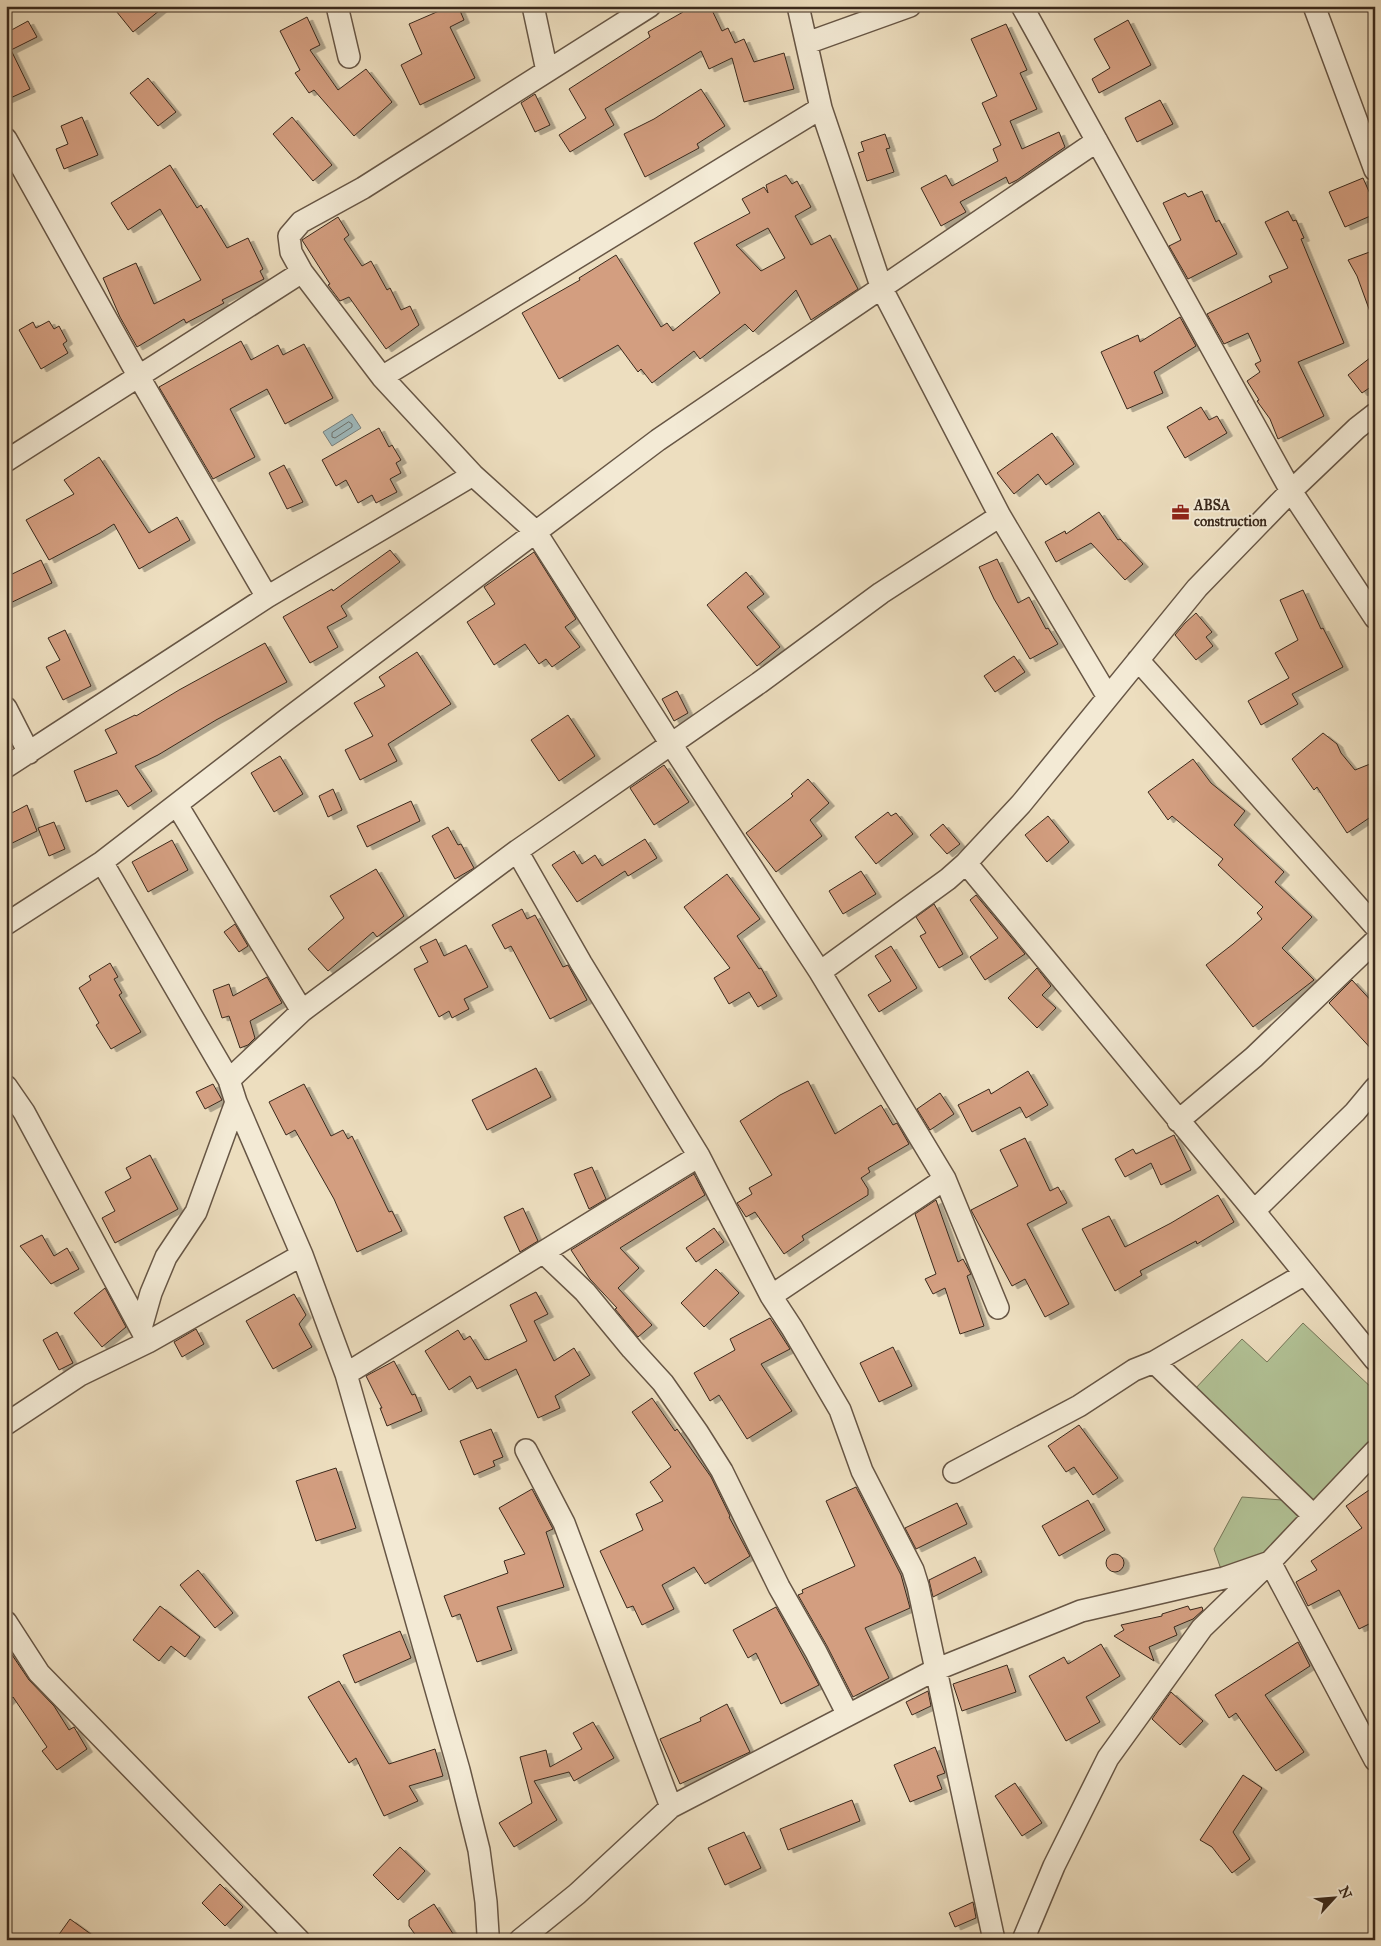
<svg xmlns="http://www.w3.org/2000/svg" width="1381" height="1946" font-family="'IM FELL Great Primer',serif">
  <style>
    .green { fill: #b2c296; stroke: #767659 }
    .water { fill: #9eb9bd; stroke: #767f7d }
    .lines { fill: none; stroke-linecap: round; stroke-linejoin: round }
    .shore { stroke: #6c716c; stroke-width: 1 }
    .building { fill: #d39e80; stroke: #3a291c; fill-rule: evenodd; filter: url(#shadow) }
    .minor-casing { stroke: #675645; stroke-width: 24 }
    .minor { stroke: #f3ead5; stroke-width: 21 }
    .labels { text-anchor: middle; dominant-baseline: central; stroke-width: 4; stroke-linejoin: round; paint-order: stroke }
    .poi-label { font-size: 14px; font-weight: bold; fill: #3a291c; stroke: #f3ead5; text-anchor: start }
  </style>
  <defs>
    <filter id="shadow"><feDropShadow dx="5.5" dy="3" stdDeviation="0" flood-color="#0004"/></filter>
  </defs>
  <rect width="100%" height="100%" fill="#eddebf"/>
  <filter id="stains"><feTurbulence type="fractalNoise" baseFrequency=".004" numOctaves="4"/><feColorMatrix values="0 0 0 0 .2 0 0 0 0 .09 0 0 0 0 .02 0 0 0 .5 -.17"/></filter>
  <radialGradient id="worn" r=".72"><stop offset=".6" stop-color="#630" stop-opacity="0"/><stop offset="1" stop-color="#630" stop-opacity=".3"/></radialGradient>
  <path class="green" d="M1303 1323 1375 1391V1451L1270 1562 1224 1578 1214 1549 1242 1497 1282 1500 1290 1481 1194 1390 1242 1339 1267 1362Z"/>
  <path class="water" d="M352 414 361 428 332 446 323 432Z"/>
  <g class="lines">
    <path class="shore" d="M349 422 352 424V427L335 438 332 437V433Z"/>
  </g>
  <path class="building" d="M112 6H165L133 32Z
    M437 6H458L464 20 450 27 475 78 420 105 401 65 422 54 409 24 439 11Z
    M680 6H710L722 31 728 28 735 43 744 39 754 62 784 53 794 89 744 102 732 58 709 69 701 51 605 109 614 125 570 152 559 135 586 118 569 89 650 37 648 32 683 12Z
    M307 17 320 45 310 50 338 90 366 69 392 102 354 136 314 90 309 93 295 73 300 70 280 31Z
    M1128 20 1151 65 1099 93 1092 79 1110 68 1094 39Z
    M28 21 37 37 11 50 30 89 6 100V33Z
    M1006 24 1027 70 1020 73 1037 109 1010 121 1022 149 1059 132 1065 147 1017 180 1009 184 1006 177 960 202 966 212 941 226 921 188 946 175 952 186 998 161 993 149 1001 145 982 103 997 96 971 39Z
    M148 78 176 112 158 126 130 93Z
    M701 89 725 126 697 144 699 148 645 177 624 134 654 119Z
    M535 94 550 125 535 132 521 103Z
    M1160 100 1173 124 1137 142 1125 118Z
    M82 117 98 155 64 169 56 149 68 144 61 126Z
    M292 117 332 165 313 181 273 134Z
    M885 134 890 148 886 149 894 172 867 181 858 153 864 151 861 142Z
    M170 165 197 208 201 205 227 248 248 238 263 269 260 271 264 279 222 300 224 303 186 323 184 319 137 347 120 317 103 278 136 263 154 304 201 280 160 209 128 230 111 203Z
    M786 175 792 184 797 181 811 207 795 216 811 245 830 235 858 289 811 320 796 290 753 332 745 324 700 359 694 351 652 383 641 369 638 372 618 345 559 379 522 313 580 280 579 278 616 255 661 327 667 323 673 331 720 293 694 243 750 213 742 199 764 187 768 193 766 185ZM768 228 785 258 761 271 736 245Z
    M1363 178 1375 205V214L1345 227 1329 192Z
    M1202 191 1216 222 1219 220 1237 254 1188 279 1169 246 1181 240 1163 203 1185 193 1188 197Z
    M1288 211 1293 221 1296 220 1304 238 1301 239 1344 343 1298 362 1324 416 1278 439 1270 419 1257 401 1259 400 1247 381 1260 372 1255 364 1261 361 1248 333 1224 344 1207 314 1272 282 1269 276 1288 268 1265 222Z
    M338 217 349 235 344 239 362 266 371 261 387 290 390 288 401 310 410 306 419 325 386 349 349 297 340 301 328 285 330 284 302 240Z
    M1375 250V320H1373L1357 276 1348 260Z
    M1180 317 1196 346 1154 372 1163 393 1127 409 1101 352 1138 335 1140 342Z
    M49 321 54 329 59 326 67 341 63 344 68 353 41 369 19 330 33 322 36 328Z
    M241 341 251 360 278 345 283 355 304 344 333 398 285 424 267 389 230 409 255 457 213 479 159 387Z
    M1375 354V384L1362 393 1348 375Z
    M1201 407 1209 420 1217 416 1227 433 1185 458 1167 427Z
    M379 428 389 447 392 445 401 460 396 463 401 473 390 479 397 492 376 503 372 495 358 503 346 480 336 486 322 460Z
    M1052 433 1074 464 1046 485 1038 474 1014 494 997 473Z
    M99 457 149 533 177 517 190 540 139 569 114 524 100 533 49 560 26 520 74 494 64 480Z
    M284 465 303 502 287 509 269 473Z
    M1099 512 1118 540 1120 539 1143 564 1125 580 1091 543 1056 562 1045 542 1065 531 1066 534Z
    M390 550 400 562 341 606 347 616 327 627 338 647 310 663 283 617 332 589 333 591Z
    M534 552 576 619 565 627 580 647 552 667 546 659 539 664 525 644 494 665 467 622 495 604 484 587Z
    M997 559 1018 603 1029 597 1046 629 1048 628 1058 644 1030 659 994 599 979 567Z
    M41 560 52 583 6 605V577Z
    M746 572 764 594 747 607 780 647 757 666 707 605Z
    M1303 590 1321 629 1323 628 1343 667 1292 694 1298 704 1261 725 1248 701 1289 678 1275 653 1298 640 1280 600Z
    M1196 613 1212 632 1206 637 1213 646 1196 660 1175 635 1185 623Z
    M65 630 91 686 63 700 46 667 60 660 48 638Z
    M265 643 287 682 216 720 158 755 135 766 152 791 128 807 117 790 86 802 74 771 117 753 105 730 135 715 136 716 179 690Z
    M417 652 451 704 388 744 397 761 360 780 345 750 373 736 354 703 385 686 379 677Z
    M1014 656 1025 672 995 692 984 676Z
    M677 691 688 713 674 721 662 699Z
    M568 715 595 756 559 781 531 740Z
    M1323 733 1337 744 1341 753 1355 770 1375 762V814L1347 833 1317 787 1314 790 1292 759Z
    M280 756 303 794 274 812 251 773Z
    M1193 759 1211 783 1245 811 1234 825 1284 872 1275 882 1312 917 1282 948 1314 980 1253 1027 1206 965 1233 944 1262 919 1257 913 1263 907 1218 865 1223 859 1172 816 1168 820 1148 792Z
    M664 765 689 802 654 825 630 788Z
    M808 779 829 803 810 820 822 836 776 872 746 833 793 796 791 794Z
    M333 789 342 810 328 817 319 796Z
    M411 801 420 821 367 847 357 826Z
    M27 805 37 831 6 846V816Z
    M888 812 891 816 896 813 913 834 876 864 855 837Z
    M1048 816 1069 842 1047 862 1025 835Z
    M54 822 65 849 49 856 38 828Z
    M943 824 960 844 947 854 930 835Z
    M448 827 458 845 461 844 474 868 455 879 432 836Z
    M645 839 657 858 628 876 625 871 577 902 552 865 574 851 582 864 595 855 602 866Z
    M172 840 188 870 148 892 132 862Z
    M376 869 404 916 377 937 373 932 328 971 308 949 344 918 330 896Z
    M861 871 876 894 843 914 829 891Z
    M727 874 760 919 737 936 759 969 761 968 777 996 758 1007 749 992 729 1004 714 978 730 968 684 907Z
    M976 895 1025 954 985 980 970 957 998 938 970 900Z
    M934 904 963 954 939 968 920 936 926 933 916 917Z
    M522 909 527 919 535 915 563 967 568 965 587 1000 550 1019 511 946 505 949 492 925Z
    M235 924 248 946 239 952 224 932Z
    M436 939 444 956 466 945 488 987 464 999 469 1009 452 1018 449 1011 439 1017 414 969 428 962 420 947Z
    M891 946 917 988 879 1012 868 995 891 981 875 956Z
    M110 963 118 977 114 979 122 993 119 995 141 1032 111 1049 96 1025 99 1023 79 988 91 980 89 976Z
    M1037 968 1051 986 1042 995 1056 1008 1037 1028 1008 998Z
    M267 977 282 1003 250 1021 255 1038 248 1045 240 1048 229 1016 222 1018 213 990 229 984 233 996Z
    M1352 980 1375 1005V1053L1329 1003Z
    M536 1068 551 1097 487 1130 472 1100Z
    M1028 1071 1048 1105 1026 1118 1020 1107 972 1132 958 1105 989 1089 991 1094Z
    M808 1081 835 1134 881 1105 893 1125 897 1123 909 1144 868 1168 870 1172 861 1178 868 1189V1195L802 1236 804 1240 784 1254 755 1212 746 1217 737 1203 752 1194 749 1188 772 1175 740 1121 780 1095Z
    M213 1084 222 1100 205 1109 196 1092Z
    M304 1084 331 1136 343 1130 348 1139 352 1136 389 1212 392 1211 402 1231 357 1252 334 1199 295 1130 286 1135 269 1102Z
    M940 1093 954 1114 930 1130 917 1109Z
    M1174 1135 1191 1170 1161 1185 1151 1163 1125 1177 1115 1159 1133 1149 1136 1154Z
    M1025 1138 1050 1191 1058 1187 1067 1203 1027 1224 1069 1304 1045 1317 1025 1279 1012 1286 971 1210 1018 1186 1000 1150Z
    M150 1155 178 1209 115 1243 102 1218 115 1211 105 1192 131 1178 126 1168Z
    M592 1167 606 1199 589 1209 574 1174Z
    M694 1174 705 1195 620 1248 639 1268 618 1288 652 1325 638 1337 615 1309 617 1308 590 1279 571 1250Z
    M1218 1195 1234 1222 1197 1244 1196 1241 1140 1271 1142 1275 1115 1291 1082 1229 1109 1216 1125 1247 1171 1223Z
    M936 1200 958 1262 963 1259 971 1274 967 1276 984 1326 960 1334 945 1288 933 1294 925 1279 936 1274 915 1214Z
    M523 1208 538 1241 520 1252 504 1217Z
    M714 1228 724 1242 696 1262 686 1248Z
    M42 1235 54 1256 67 1248 79 1269 51 1284 20 1246Z
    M716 1269 739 1293 704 1327 681 1303Z
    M105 1288 126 1327 102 1347 74 1313Z
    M536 1292 548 1314 534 1321 554 1361 574 1348 590 1375 555 1396 560 1408 538 1418 516 1369 477 1389 470 1376 449 1390 425 1351 458 1330 464 1340 470 1336 485 1360 487 1359 488 1360 527 1341 510 1305Z
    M294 1294 306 1315 299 1324 312 1347 273 1369 246 1321Z
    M770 1318 790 1349 761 1364 792 1411 747 1439 719 1395 710 1401 694 1373 735 1350 730 1339Z
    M196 1329 204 1344 182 1357 174 1342Z
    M57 1332 73 1363 59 1370 43 1340Z
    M893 1347 912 1386 879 1402 860 1363Z
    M394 1361 412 1395 415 1394 422 1411 387 1426 380 1408H382L366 1376Z
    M652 1398 675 1431 677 1429 711 1477 730 1516 729 1517 750 1556 705 1584 694 1567 662 1585 674 1609 642 1625 633 1606 627 1608 600 1551 643 1530 636 1514 663 1501 650 1482 671 1467 632 1412Z
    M1079 1425 1118 1478 1093 1495 1074 1467 1066 1472 1048 1446Z
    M491 1429 503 1457 493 1461 495 1466 474 1475 460 1441Z
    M336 1468 356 1528 316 1541 296 1481Z
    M1375 1486V1621L1359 1629 1339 1590 1308 1606 1296 1582 1317 1570 1311 1561 1362 1528 1346 1506Z
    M856 1487 901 1575 910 1608 865 1628 889 1678 853 1697 827 1646 798 1595 803 1593 802 1590 855 1566 826 1501Z
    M532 1489 553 1529 546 1532 564 1587 497 1607 512 1650 477 1662 460 1614 452 1617 444 1596 508 1573 504 1561 525 1554 499 1508Z
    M1088 1500 1105 1530 1059 1556 1042 1526Z
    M957 1503 967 1524 916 1549 905 1528Z
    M1106 1563a9 9 0 1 1 18 0a9 9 0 1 1-18 0Z
    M975 1557 982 1572 933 1597 929 1580Z
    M198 1570 233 1613 215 1628 180 1585Z
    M160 1606 200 1637 185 1657 171 1646 159 1661 133 1640Z
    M1188 1606 1190 1610 1202 1607 1203 1610 1193 1619 1174 1627 1177 1635 1149 1647 1154 1661 1114 1636 1124 1630 1121 1625 1162 1616V1614Z
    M776 1607 819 1685 781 1704 756 1653 748 1658 733 1630Z
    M400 1631 411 1658 355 1683 343 1655Z
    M1298 1642 1310 1666 1265 1695 1304 1752 1276 1771 1236 1713 1229 1718 1215 1695Z
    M1101 1644 1120 1676 1086 1697 1100 1722 1066 1741 1029 1676 1064 1657 1068 1664Z
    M6 1646 29 1680 54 1706 69 1730 74 1727 87 1749 57 1770 42 1751 47 1747 13 1697 6 1703Z
    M1007 1665 1016 1692 962 1711 953 1684Z
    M339 1681 389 1764 435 1749 443 1776 409 1786 418 1801 384 1816 356 1758 349 1763 308 1697Z
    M928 1691 931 1706 912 1715 906 1702Z
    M1171 1692 1203 1721 1180 1745 1152 1719Z
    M727 1704 750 1752 680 1784 660 1739 701 1721 700 1718Z
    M593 1722 614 1758 574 1781 569 1772 534 1781 557 1820 514 1847 499 1823 532 1803 520 1757 546 1750 550 1767 582 1749 573 1733Z
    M935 1747 945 1773 937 1776 942 1789 910 1802 894 1765Z
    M1243 1775 1262 1788 1233 1832 1250 1859 1232 1873 1212 1847 1200 1840Z
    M1015 1783 1042 1823 1022 1836 995 1796Z
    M852 1800 860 1821 788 1850 780 1829Z
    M744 1832 761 1868 725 1885 708 1848Z
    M400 1847 425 1871 398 1900 373 1875Z
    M220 1884 243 1907 225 1926 202 1903Z
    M973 1902 976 1918 955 1927 949 1913Z
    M434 1904 457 1940H419L409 1926V1920Z
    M70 1919 99 1940H55Z"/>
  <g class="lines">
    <defs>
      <path id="minor" d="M337 6 349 57
        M533 6 547 71
        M650 6 363 188 301 222 289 236 291 252 302 272 382 377 473 475 535 531 671 744 820 972 945 1179 998 1308
        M798 6 821 108 882 289 1000 516 1108 697
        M1022 6 1291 491 1375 618
        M1314 6 1375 170
        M807 43 910 6
        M6 139 139 377 267 597
        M382 377 821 108
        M6 461 302 272
        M1138 660 1375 926
        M6 708 29 753
        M6 767 267 597 473 475
        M177 805 302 1011
        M517 851 581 963 699 1156 771 1296 792 1328 840 1410 862 1471 913 1570 918 1586 994 1940
        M102 862 229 1080
        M966 863 1254 1211 1375 1360
        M6 924 102 862 286 720 658 440 1097 141
        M820 972 948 879 966 863 1021 804 1197 588 1291 491 1357 428 1375 414
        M6 1086 24 1112 148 1342
        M1178 1121 1254 1057 1375 941
        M1254 1211 1355 1112 1375 1088
        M544 1253 585 1292 632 1349 663 1383 698 1433 722 1471 779 1587 816 1652 848 1715
        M771 1296 945 1179
        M141 1328 151 1293 166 1257 196 1212 236 1102
        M1154 1362 1305 1274
        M346 1374 699 1156
        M6 1424 80 1375 148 1342 302 1255
        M526 1450 564 1523 671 1807
        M954 1472 1079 1406 1134 1370 1154 1362 1313 1515
        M6 1622 39 1673 299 1940
        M487 1940 488 1934 486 1902 479 1850 459 1770 346 1374 302 1255 236 1102 229 1080 302 1011 517 851 759 683 881 593 1000 516
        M520 1940 577 1894 671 1807 935 1670 1081 1611 1224 1578 1270 1562 1375 1451
        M1023 1940 1054 1866 1108 1758 1202 1628 1270 1562 1375 1760"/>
    </defs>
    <use href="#minor" class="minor-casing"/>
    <use href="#minor" class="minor"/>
  </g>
  <defs>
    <symbol id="office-bare" viewBox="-9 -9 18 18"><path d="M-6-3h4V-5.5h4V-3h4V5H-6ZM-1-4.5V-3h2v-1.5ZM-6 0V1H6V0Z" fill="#8f2418" stroke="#f3ead5" stroke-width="2.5" paint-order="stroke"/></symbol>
  </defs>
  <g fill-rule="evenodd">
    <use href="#office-bare" x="1168" y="500" width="25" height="25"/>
  </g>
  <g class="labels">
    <g class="poi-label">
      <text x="1194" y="505">ABSA<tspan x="1194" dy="16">construction</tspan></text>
    </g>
  </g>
  <rect width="1381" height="1946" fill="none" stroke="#eddebf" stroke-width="25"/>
  <rect x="8" y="8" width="1366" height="1931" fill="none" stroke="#3a291c" stroke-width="2.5"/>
  <rect x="12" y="12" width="1356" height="1921" fill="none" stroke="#3a291c"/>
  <g transform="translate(1334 1898) rotate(64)" stroke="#f3ead5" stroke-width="4" paint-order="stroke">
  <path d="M0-4L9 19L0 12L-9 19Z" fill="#3a291c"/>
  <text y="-8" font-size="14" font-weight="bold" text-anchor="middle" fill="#3a291c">N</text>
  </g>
  <rect width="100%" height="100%" filter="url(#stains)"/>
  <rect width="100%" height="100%" fill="url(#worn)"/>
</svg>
